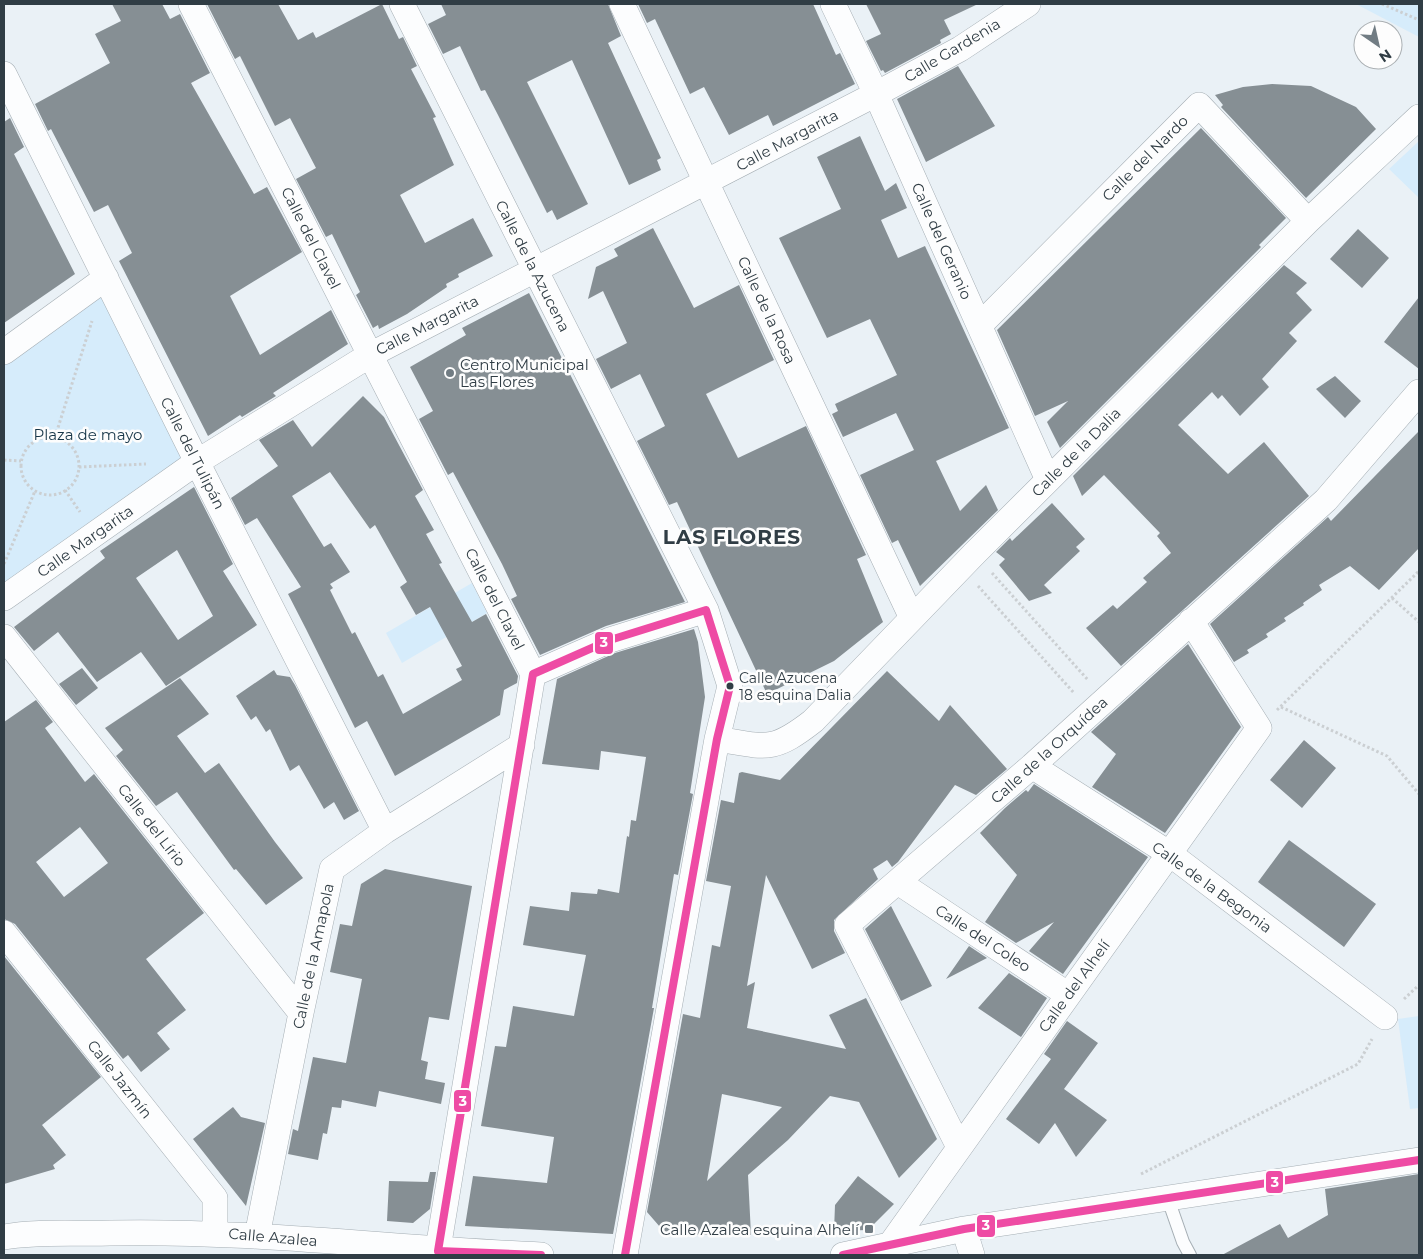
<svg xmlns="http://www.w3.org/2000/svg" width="1423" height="1259" font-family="Montserrat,sans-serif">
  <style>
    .green { fill: #d6ecfb }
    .building { fill: #868f94; fill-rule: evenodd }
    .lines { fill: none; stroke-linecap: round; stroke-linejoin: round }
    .lane-casing { stroke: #a5aeb4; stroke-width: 14 }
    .street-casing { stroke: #a5aeb4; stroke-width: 26 }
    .path { stroke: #cbcfd2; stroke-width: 3; stroke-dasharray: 2.5 2.5; stroke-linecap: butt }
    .lane { stroke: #fcfdfe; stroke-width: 12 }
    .street { stroke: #fcfdfe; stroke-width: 25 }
    .bus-1-casing { stroke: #fdfdfd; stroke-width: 11 }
    .bus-1 { stroke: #ee4ba4; stroke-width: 8 }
    .poi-dot { fill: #717c83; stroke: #fdfdfd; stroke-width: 2 }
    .bus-dot { fill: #303d45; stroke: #fdfdfd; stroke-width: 2 }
    .labels { text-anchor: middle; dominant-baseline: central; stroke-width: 5; stroke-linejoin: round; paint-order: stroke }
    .bus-label { font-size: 14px; fill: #303d45; stroke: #fdfdfd; text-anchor: start }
    .street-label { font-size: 15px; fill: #303d45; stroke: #fdfdfd }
    .poi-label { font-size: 15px; fill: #303d45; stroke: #fdfdfd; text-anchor: start }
    .park-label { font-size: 15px; fill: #173648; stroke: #fdfdfd }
    .district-label { font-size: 20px; font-weight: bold; letter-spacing: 1px; fill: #303d45; stroke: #fdfdfd }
    .line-badge { stroke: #fdfdfd; stroke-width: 2 }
    .badge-label { font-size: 14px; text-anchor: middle; font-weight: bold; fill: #fff }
  </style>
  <rect width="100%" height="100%" fill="#eaf1f6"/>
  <path class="green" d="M1356 4H1419V37Z
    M1419 141V198L1389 169Z
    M106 278 197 462 4 598V352Z
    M472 583 487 613 402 663 386 633Z
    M1419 1016V1108L1410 1109 1398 1019Z"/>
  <path class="building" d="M112 4H162L170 19 180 14 210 73 191 83 254 194 267 187 302 252 230 296 260 355 331 310 348 344 273 393 276 396 242 417 240 415 208 436 119 261 132 253 108 205 94 212 51 129 48 131 35 104 110 63 95 34 121 21Z
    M207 4H278L298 40 313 32 316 38 382 4 399 39 403 37 417 66 411 69 436 117 433 118 454 165 400 195 425 243 473 218 493 256 458 274 459 277 446 284 447 287 407 314 379 329 378 325 373 328 356 295 360 292 332 234 326 237 296 179 316 168 290 118 275 126 240 56 235 59Z
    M441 4H608L621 36 608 43 661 158 657 160 661 170 629 185 572 60 527 82 588 204 557 220 552 210 547 213 498 115 485 90 481 91 460 46 443 54 428 24 446 15Z
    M638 4H813L836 55 840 53 855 84 773 126 768 115 729 135 704 87 690 94 655 19 647 23Z
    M866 4H978L944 20 951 34 940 40 941 43 885 73 883 70 881 71 866 41 881 34Z
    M958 66 995 126 926 162 897 99Z
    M1272 84 1311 86 1356 107 1376 129 1306 198 1221 107 1223 105 1215 95 1243 87Z
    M10 118 24 147 14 154 75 274 4 323V122Z
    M1201 128 1286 218 1259 245 1261 247 1060 448 1047 422 1068 401 1035 416 997 330Z
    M860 136 885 191 896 183 907 208 881 220 898 258 925 246 1009 428 936 461 960 511 986 485 998 510 920 586 898 540 892 543 860 475 914 450 896 413 843 437 832 414 838 411 835 404 897 375 870 319 827 338 779 238 841 209 817 157Z
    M653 228 694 308 739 285 774 360 706 394 738 458 806 426 866 555 857 559 883 622 834 661 767 694 677 502 669 505 637 441 665 426 640 374 611 389 596 359 627 343 603 291 588 299 596 267 618 256 614 249Z
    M1358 229 1389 258 1362 288 1330 259Z
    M1284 265 1307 283 1296 293 1312 310 1289 333 1297 341 1262 379 1269 387 1240 416 1222 395 1218 399 1212 392 1178 425 1228 474 1264 442 1309 496 1121 666 1086 628 1113 605 1117 609 1147 582 1143 578 1171 553 1157 536 1160 533 1104 475 1082 496 1073 476Z
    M529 293 685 602 606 626 540 655 511 599 517 596 502 564 453 472 448 475 419 419 433 411 410 367 466 335 462 328Z
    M1419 297V369L1384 342Z
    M1335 376 1361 401 1345 418 1316 389Z
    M363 396 384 417 423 490 415 496 434 530 426 534 442 563 439 564 472 622 486 614 518 676 517 683 504 690 500 715 395 776 367 721 355 728 306 629 288 594 301 587 257 518 245 525 231 498 278 466 259 440 293 420 312 447ZM330 472 370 529 375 525 407 582 400 587 416 615 430 607 462 666 456 669 462 680 403 714 383 674 378 677 355 632 352 634 330 590 333 588 330 584 350 572 331 543 324 547 292 496Z
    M1419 431V548L1379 590 1350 566 1319 585 1322 590 1303 603 1304 605 1284 618 1286 621 1266 634 1268 637 1247 650 1249 653 1234 662 1210 624 1328 517 1331 521Z
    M194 487 233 564 223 571 257 625 166 686 141 652 97 682 58 632 34 651 14 627 105 558 100 551ZM177 550 213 616 178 640 136 578Z
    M1052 503 1085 539 1076 547 1080 551 1044 585 1052 593 1029 601 999 565 1005 559 996 552 1010 538 1012 541Z
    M694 629 698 642 705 697 690 793 693 794 678 875 674 874 652 1008H654L613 1234 465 1226 473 1176 547 1183 554 1137 481 1126 495 1046 506 1047 513 1006 574 1016 586 955 523 945 530 906 569 911 571 892 597 894 598 889 619 893 627 836 629 837 631 820 636 821 646 757 601 751 599 770 542 764 557 679 615 653Z
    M1188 644 1241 727 1165 833 1092 787 1116 754 1091 732Z
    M82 668 98 688 76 705 59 684Z
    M274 670 277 675 290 677 295 685 359 811 344 820 334 802 324 809 299 765 290 771 270 729 266 732 256 716 251 720 236 696Z
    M887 671 939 721 950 705 1007 769 976 795 955 785 898 862 892 867 887 860 873 869 878 879 834 920V931L845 953 812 969 766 875 747 986 755 982 747 1028 846 1049 829 1015 866 998 937 1139 899 1178 859 1102 830 1096 788 1140 748 1175 751 1235H667L647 1212 683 1014 700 1018 712 945 720 947 731 886 706 881 721 800 734 803 739 773 742 772 780 780ZM722 1094 782 1107 707 1181Z
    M180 678 209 714 177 736 205 773 219 763 275 842 303 878 266 905 236 869 234 870 177 792 156 806 116 756 123 750 105 728Z
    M36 700 53 722 45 728 85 782 94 774 204 913 146 959 186 1010 157 1033 170 1049 141 1072 128 1055 123 1059 15 924 4 919V722ZM80 827 108 863 64 897 36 862Z
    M1304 740 1336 768 1302 808 1270 780Z
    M1034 784 1148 857 1063 974 1029 951 1054 922 1016 943 985 922 1017 875 980 833 1005 808 1026 790 1028 792Z
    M1289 840 1376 904 1344 947 1258 882Z
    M385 869 472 886 449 1020 429 1017 421 1060 428 1062 425 1079 445 1083 441 1104 379 1091 376 1107 342 1100 341 1108 332 1107 327 1134 323 1133 318 1160 288 1154 293 1129 298 1131 313 1057 346 1063 362 979 330 972 340 924 352 926 361 884Z
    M891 906 932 986 901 1001 865 929Z
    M969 946 987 958 946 979Z
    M4 956 101 1077 42 1125 66 1155 53 1165 55 1169 4 1184Z
    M1009 973 1047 998 1021 1037 978 1008Z
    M1067 1021 1098 1043 1064 1089 1107 1120 1076 1157 1055 1123 1039 1144 1006 1119 1051 1059 1044 1054Z
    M233 1107 241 1117 265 1123 246 1206 193 1139Z
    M430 1172H436L430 1209 413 1223 387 1221 389 1181 428 1182Z
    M1419 1174V1255H1222L1280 1224 1288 1238 1328 1215 1325 1189Z
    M858 1176 894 1204 868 1230 834 1231 835 1205Z"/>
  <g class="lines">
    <defs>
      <path id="lane" d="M1168 1199 1183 1242 1190 1255"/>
      <path id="street" d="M191 4 533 674 437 1255
        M402 4 706 610 730 686 717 739 625 1255
        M622 4 911 616
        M833 4 876 94 1048 480
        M4 74 197 462 385 831
        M980 325 1199 105 1308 221
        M4 352 106 278
        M4 598 197 462 370 355 876 94 960 49 1028 4
        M4 637 301 1013
        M533 674 610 640 706 610
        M717 739C766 747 772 753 813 721L974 554 1308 221 1419 117
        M1032 766 1170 854 1385 1017
        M898 882 1067 994
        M4 933 215 1198V1233
        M959 1147 847 925 1032 766 1326 500 1419 392
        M964 1229 972 1255
        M257 1236 301 1013 332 869 385 831 522 745
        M4 1237C36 1231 76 1234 110 1233 254 1230 397 1249 541 1255
        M890 1245 1259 728 1191 621
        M843 1255 964 1229 1419 1160"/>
    </defs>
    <use href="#lane" class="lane-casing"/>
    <use href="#street" class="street-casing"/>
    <path class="path" d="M1382 4 1419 20
      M55 437 92 321
      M21 466a29 29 0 1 1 58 0a29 29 0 1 1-58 0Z
      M4 460 21 461
      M79 467 146 464
      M65 490 80 512
      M4 564 35 491
      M992 573 1088 680
      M978 586 1074 693
      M1392 598 1419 622
      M1281 707 1387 756 1419 794
      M1277 710 1419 571
      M1404 999 1419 985
      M1141 1174 1358 1064 1372 1039"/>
    <use href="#lane" class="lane"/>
    <use href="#street" class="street"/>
    <defs>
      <path id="bus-1" d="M541 1255 438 1251 533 674 610 640 706 610 730 686 717 739 625 1255
        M843 1255 964 1229 1419 1160"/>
    </defs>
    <use href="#bus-1" class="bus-1-casing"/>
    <use href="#bus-1" class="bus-1"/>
  </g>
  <g class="poi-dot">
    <circle cx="450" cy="373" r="5"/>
    <rect x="864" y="1224" width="10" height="10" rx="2.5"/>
  </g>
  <circle class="bus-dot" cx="730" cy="686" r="4.5"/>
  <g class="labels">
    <g class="bus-label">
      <text x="739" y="678">Calle Azucena<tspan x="739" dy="17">18 esquina Dalia</tspan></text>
    </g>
    <g class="street-label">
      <text transform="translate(952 50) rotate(-31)">Calle Gardenia</text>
      <text transform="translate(787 140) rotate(-28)">Calle Margarita</text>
      <text transform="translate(1145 158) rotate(-45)">Calle del Nardo</text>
      <text transform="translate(311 238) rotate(63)">Calle del Clavel</text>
      <text transform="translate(942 241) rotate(66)">Calle del Geranio</text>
      <text transform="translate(533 266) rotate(63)">Calle de la Azucena</text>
      <text transform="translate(767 310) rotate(65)">Calle de la Rosa</text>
      <text transform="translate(427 325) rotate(-27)">Calle Margarita</text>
      <text transform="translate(1076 452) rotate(-45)">Calle de la Dalia</text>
      <text transform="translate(193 453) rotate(63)">Calle del Tulipán</text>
      <text transform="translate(85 541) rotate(-35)">Calle Margarita</text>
      <text transform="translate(495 599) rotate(63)">Calle del Clavel</text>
      <text transform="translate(1049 750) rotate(-42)">Calle de la Orquídea</text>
      <text transform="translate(152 825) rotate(52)">Calle del Lírio</text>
      <text transform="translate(1212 887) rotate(36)">Calle de la Begonia</text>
      <text transform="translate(983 938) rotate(33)">Calle del Coleo</text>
      <text transform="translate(313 956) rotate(-78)">Calle de la Amapola</text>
      <text transform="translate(1074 986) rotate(-54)">Calle del Alhelí</text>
      <text transform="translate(120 1079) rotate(52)">Calle Jazmín</text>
      <text transform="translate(273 1237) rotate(5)">Calle Azalea</text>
    </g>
    <g class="poi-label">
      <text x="460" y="364">Centro Municipal<tspan x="460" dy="17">Las Flores</tspan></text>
      <text x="859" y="1229" text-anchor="end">Calle Azalea esquina Alhelí</text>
    </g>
    <g class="park-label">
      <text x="88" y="434">Plaza de mayo</text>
    </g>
    <g class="district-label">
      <text x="732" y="537">LAS FLORES</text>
    </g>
  </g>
  <g class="line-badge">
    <rect x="594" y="631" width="20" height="24" rx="5" fill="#ee4ba4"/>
    <rect x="453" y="1089" width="19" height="24" rx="5" fill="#ee4ba4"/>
    <rect x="1265" y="1170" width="19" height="24" rx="5" fill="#ee4ba4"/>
    <rect x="976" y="1214" width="20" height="24" rx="5" fill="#ee4ba4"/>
  </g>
  <g class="badge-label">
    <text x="604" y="647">3</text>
    <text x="463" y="1106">3</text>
    <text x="1275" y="1187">3</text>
    <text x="986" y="1230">3</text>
  </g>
  <rect width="1423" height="1259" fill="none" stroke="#303d45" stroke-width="10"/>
  <g transform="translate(1378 45) rotate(146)"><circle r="24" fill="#fdfdfd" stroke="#abb0b3"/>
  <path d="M0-4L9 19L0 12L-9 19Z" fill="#717c83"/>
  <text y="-8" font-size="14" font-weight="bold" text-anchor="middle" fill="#303d45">N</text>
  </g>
</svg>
